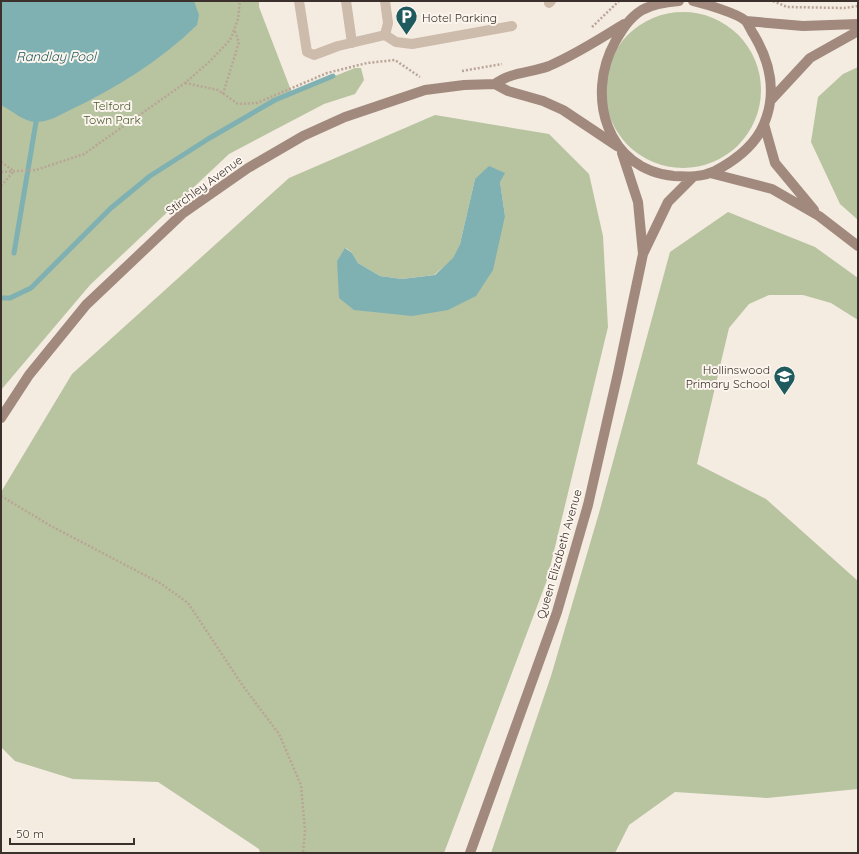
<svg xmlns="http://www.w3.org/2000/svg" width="859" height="854" font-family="Quicksand,sans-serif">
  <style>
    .green { fill: #b8c4a0; fill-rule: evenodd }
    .water { fill: #7fb0b2 }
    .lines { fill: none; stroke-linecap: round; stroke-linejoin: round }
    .stream { stroke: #7fb0b2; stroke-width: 5 }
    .path { stroke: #b9a596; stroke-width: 2.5; stroke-dasharray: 2 2; stroke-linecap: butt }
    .lane { stroke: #cdbbac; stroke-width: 10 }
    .secondary { stroke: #a18a7d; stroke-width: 10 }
    .labels { text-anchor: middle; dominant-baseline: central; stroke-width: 4; stroke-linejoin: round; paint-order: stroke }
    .poi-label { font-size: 12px; fill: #3b302b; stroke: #fbf5ee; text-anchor: start }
    .park-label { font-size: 12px; fill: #4a5a2e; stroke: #fbf5ee }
    .street-label { font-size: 12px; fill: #3b302b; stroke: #fbf5ee }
    .water-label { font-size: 13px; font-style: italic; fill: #1f5a5e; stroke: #fbf5ee }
  </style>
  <rect width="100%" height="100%" fill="#f4ebe1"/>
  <path class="green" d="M1 1H259V7L292 93 355 68H361L364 80 355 94 324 104 229 154 90 285 1 390Z
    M605 90a78 78 0 1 1 156 0a78 78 0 1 1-156 0Z
    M858 67V220L840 204 811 142 818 97 843 74Z
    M435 115 549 134 589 174 603 236 608 327 547 580 444 853H260L259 849 158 782 73 779 15 761 1 747V492L72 374 289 178ZM475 179 500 182 505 216 412 316 337 261 346 248 352 253 358 263 380 276 402 279 434 275 453 259 460 244Z
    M728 212 815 247 858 278V320L831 303 803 295H769L749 304 729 328 697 464 766 499 858 581V789L767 798 675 792 629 825 615 853H491L551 676 599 513 670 252Z"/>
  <path class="water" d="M1 1H194L199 15 197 25C160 61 115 89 68 111 58 116 48 122 36 122 24 122 11 110 1 105Z
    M489 166 505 173 500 182 505 216 493 270 476 296 448 310 412 316 354 310 339 298 337 261 345 248 352 253 358 263 380 276 402 279 435 275 453 258 460 244 475 179Z"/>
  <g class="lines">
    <path class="stream" d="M14 253 36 122
      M1 298H10L31 288 111 208 150 176 208 139 275 100 333 76"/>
    <path class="path" d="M773 1 787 7 844 8 858 6
      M592 27 619 1
      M462 71 502 64
      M185 83 218 90 238 104 257 103 327 73 367 63 395 60 420 77
      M223 94 239 42 234 29
      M1 162 14 171
      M1 172 36 170 84 154 185 83 209 62 230 40 238 19 240 1
      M1 186 14 171
      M1 496 51 526 160 583 188 603 243 686 279 734 301 785 305 831 303 853"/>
    <path class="lane" d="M299 1 307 52 314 55 338 46 385 35 396 42 412 44 512 26
      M346 1 352 43
      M385 1 388 23 385 35
      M549 3 551 1"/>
    <path class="secondary" d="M679 1C667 2 653 4 642 10 629 18 622 30 615 42 585 96 607 170 674 176 689 177 702 177 715 171 736 160 755 146 764 124 777 93 770 62 754 35 751 31 749 25 746 21 737 13 705 4 693 1
      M746 21 803 26 858 24
      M495 84C510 72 531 73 549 66 575 55 600 39 624 24
      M771 100 810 58 858 31
      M764 124 775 163 814 210
      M622 153 638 202 643 254
      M710 173 772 189 819 216 858 246
      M1 418 29 375 86 305 182 214 248 168 303 136 345 117 425 90 464 85 495 84 508 91 543 101 563 110 617 146
      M470 853 557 612 588 505 618 373 643 254 668 202 692 178"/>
  </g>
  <defs>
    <symbol id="parking-pin" viewBox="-11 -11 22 30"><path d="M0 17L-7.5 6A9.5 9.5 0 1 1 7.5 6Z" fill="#1f5a5e" stroke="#fbf5ee"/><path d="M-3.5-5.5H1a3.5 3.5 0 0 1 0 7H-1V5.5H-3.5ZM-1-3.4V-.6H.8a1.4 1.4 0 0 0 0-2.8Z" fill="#fff"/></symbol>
    <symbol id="school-pin" viewBox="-11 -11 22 30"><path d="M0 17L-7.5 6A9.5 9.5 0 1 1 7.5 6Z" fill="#1f5a5e" stroke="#fbf5ee"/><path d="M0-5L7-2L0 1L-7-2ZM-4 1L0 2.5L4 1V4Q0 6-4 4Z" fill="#fff"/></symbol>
  </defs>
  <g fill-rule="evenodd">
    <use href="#parking-pin" x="394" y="4" width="25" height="34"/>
    <use href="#school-pin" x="772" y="364" width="25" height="34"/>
  </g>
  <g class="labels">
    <g class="poi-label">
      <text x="422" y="17">Hotel Parking</text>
      <text x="770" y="369" text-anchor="end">Hollinswood<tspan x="770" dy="14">Primary School</tspan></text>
    </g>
    <g class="park-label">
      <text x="112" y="105">Telford<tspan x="112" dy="14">Town Park</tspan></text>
    </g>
    <g class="street-label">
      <text transform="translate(204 185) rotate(-36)">Stirchley Avenue</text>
      <text transform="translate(559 554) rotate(-74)">Queen Elizabeth Avenue</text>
    </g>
    <g class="water-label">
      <text x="56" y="56">Randlay Pool</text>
    </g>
  </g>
  <rect width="859" height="854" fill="none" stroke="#3b302b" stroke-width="4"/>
  <path d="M10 838v6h124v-6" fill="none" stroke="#3b302b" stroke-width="2"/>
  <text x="16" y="838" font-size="12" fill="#3b302b" stroke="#fbf5ee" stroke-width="3" paint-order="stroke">50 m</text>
</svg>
